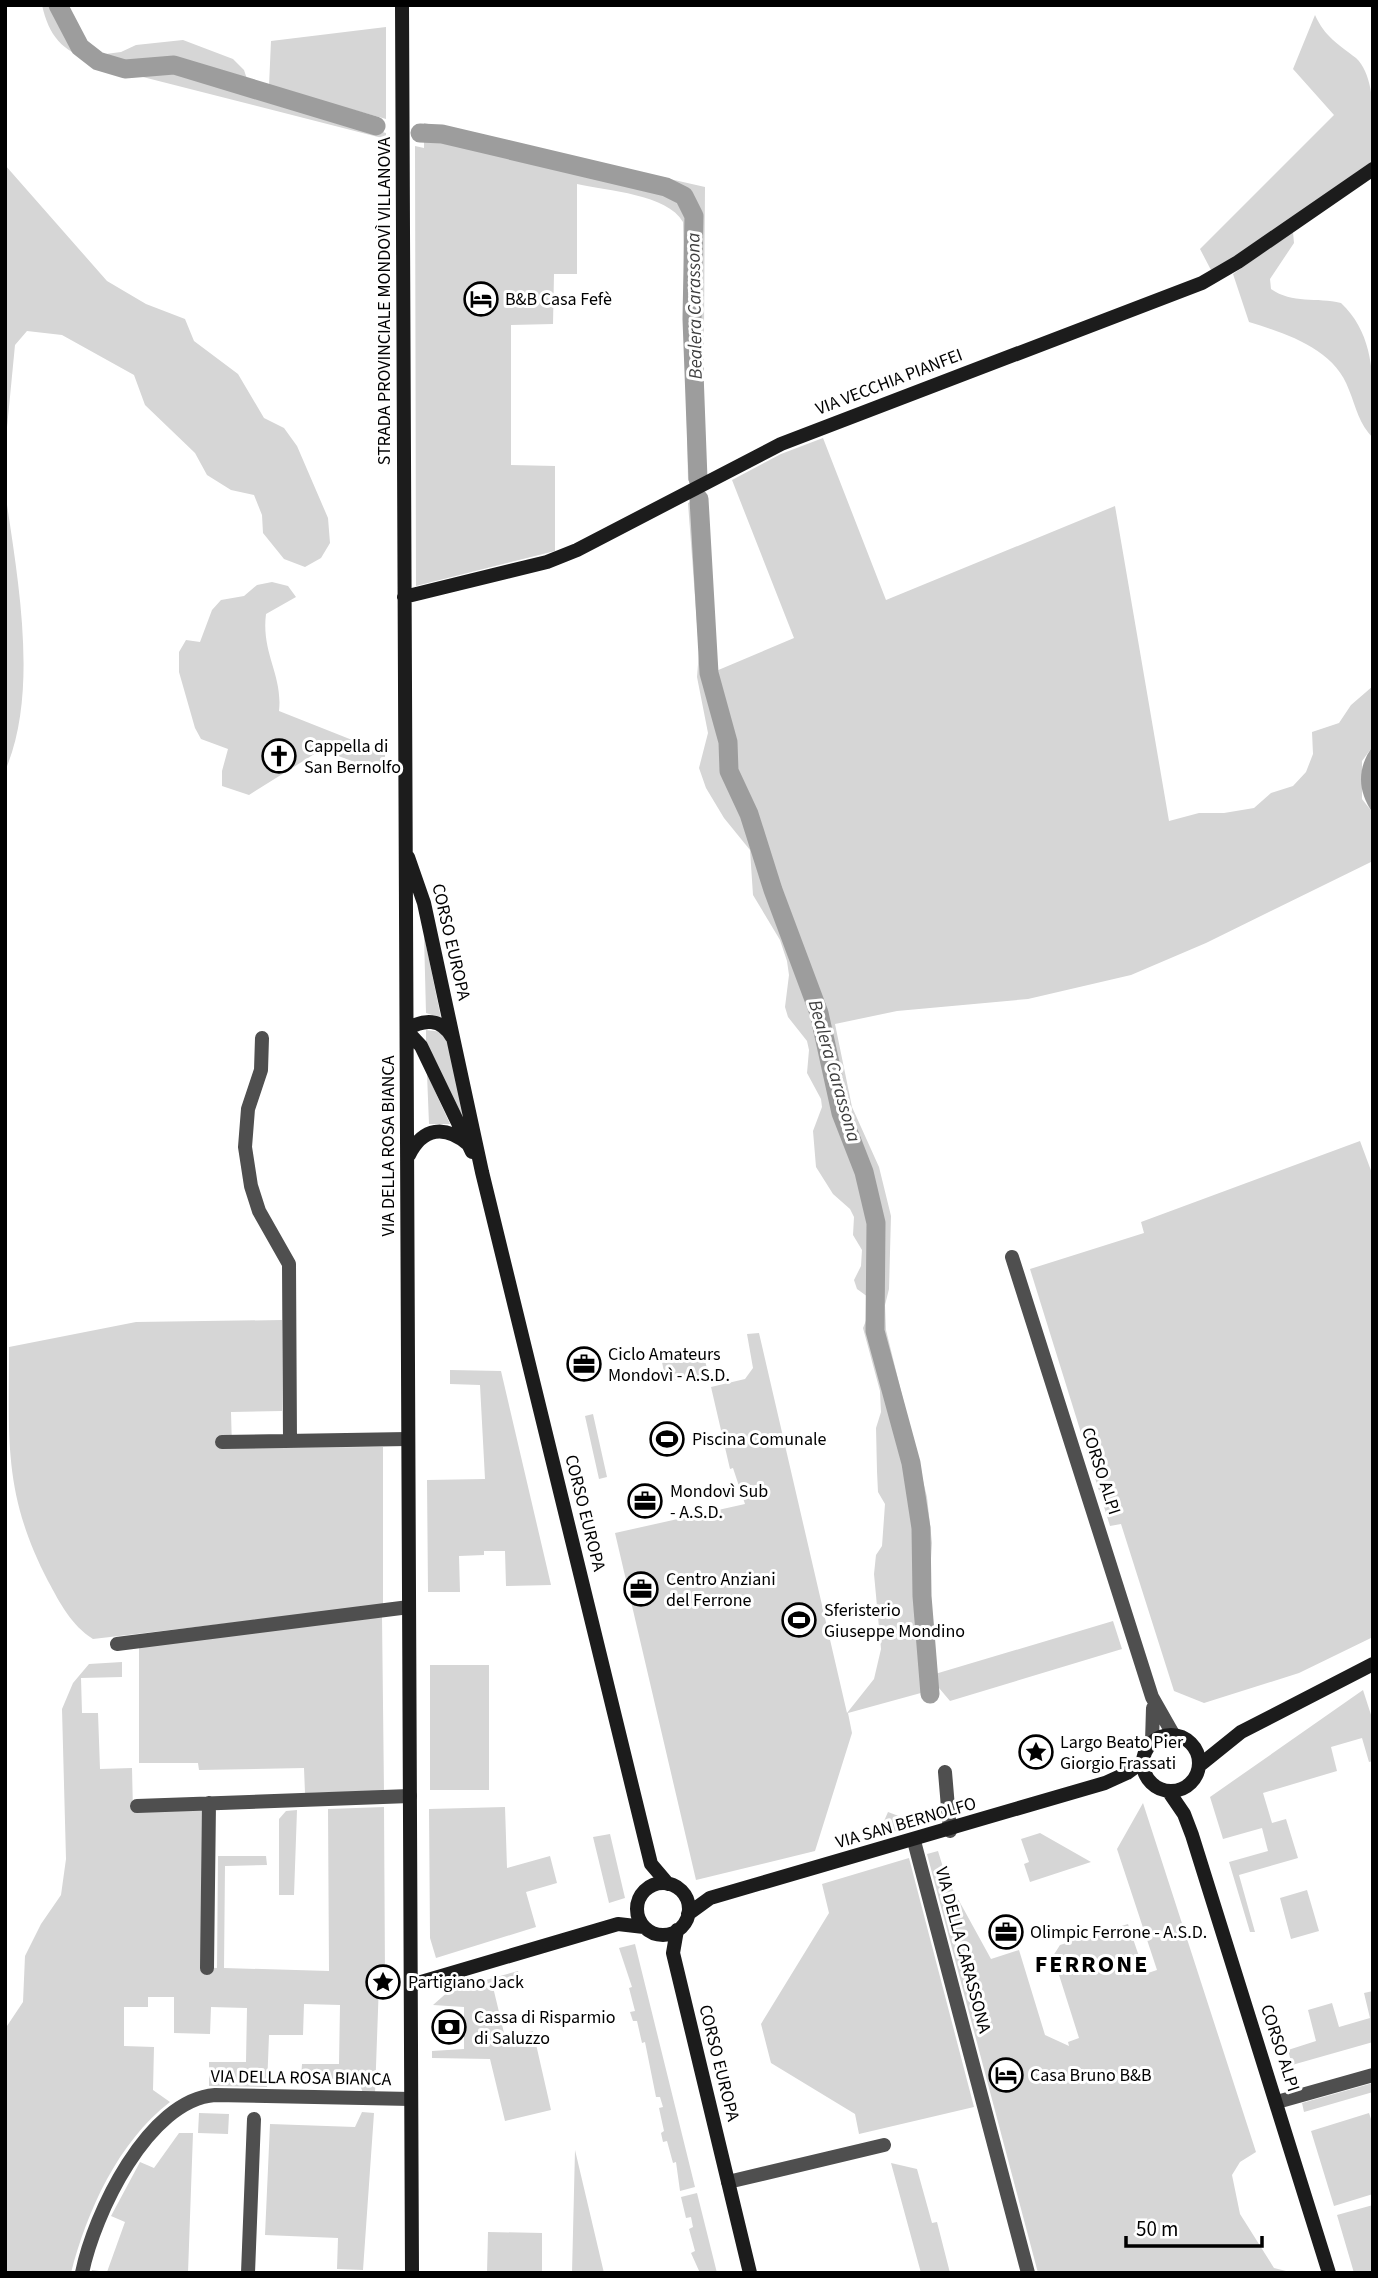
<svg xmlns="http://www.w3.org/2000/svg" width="1378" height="2278" font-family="'Source Sans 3',sans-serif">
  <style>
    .green { fill: #d6d6d6 }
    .water { fill: #9d9d9d }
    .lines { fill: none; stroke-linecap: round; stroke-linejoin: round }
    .canal { stroke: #9d9d9d; stroke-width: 19 }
    .street { stroke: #4f4f4f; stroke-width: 14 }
    .secondary { stroke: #1c1c1c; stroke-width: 14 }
    .labels { text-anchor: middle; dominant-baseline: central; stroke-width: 6; stroke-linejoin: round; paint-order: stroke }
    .poi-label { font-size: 18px; fill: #000; stroke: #fff; text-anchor: start }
    .street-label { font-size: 18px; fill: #000; stroke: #fff }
    .water-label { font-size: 19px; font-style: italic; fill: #3e3e3e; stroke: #fff }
    .district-label { font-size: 24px; font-weight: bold; letter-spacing: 2px; fill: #000; stroke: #fff }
  </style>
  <rect width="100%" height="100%" fill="#fff"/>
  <path class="green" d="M42 5H53L73 44 91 60C62 51 49 36 42 5Z
    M1315 15C1325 37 1338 44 1356 58 1378 79 1373 131 1373 162L1239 255 1211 270 1200 249 1334 115 1293 69Z
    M386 27V119L269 86 271 41Z
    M183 40 233 59 244 70 247 79 176 59 127 64 98 55 121 52 136 45Z
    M160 71 182 74 386 133V139L135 75Z
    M424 123 705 187 703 473 688 481 683 222C667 194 608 191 577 184V274H554L553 324 511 325V465L555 466V551L416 586 415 146 424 148Z
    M5 165 107 281 146 304 185 319 194 341 238 374 264 418 284 428 297 446 328 518 330 543 321 558 305 567 284 559 263 533 262 515 254 495 231 490 207 475 195 453 145 405 134 375 62 335 27 331 15 345 5 448Z
    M1293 232 1294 243 1270 279 1271 289C1292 304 1317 297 1341 303 1378 338 1373 387 1373 438 1359 424 1356 407 1349 390 1335 349 1287 334 1249 322L1233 274Z
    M823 438 886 600 1115 506 1169 821 1199 813H1224L1254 808 1271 793 1293 786 1306 772 1313 754 1312 732 1339 723 1351 705 1373 686V746L1362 761V799L1373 813V861L1206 943 1131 975 1028 999 897 1011 835 1024 852 1107 879 1167 891 1216 889 1289 885 1305 886 1330 927 1497 932 1543 929 1589 935 1674 1113 1621 1122 1649 950 1701 939 1688 848 1713 852 1733 815 1851 696 1880 615 1533 745 1504 733 1468 730 1469 711 1387 745 1379 753 1368 747 1334 759 1333 847 1713 874 1679 881 1649 874 1574 876 1555 882 1546 885 1504 878 1492 877 1471 876 1428 881 1412 880 1391 863 1328 869 1313 868 1297 857 1289 854 1280 861 1266 862 1250 853 1235 854 1217 850 1209 833 1194 816 1167 813 1131 822 1107 821 1099 807 1073 809 1050 807 1041 788 1017 785 1007 789 975 787 961 780 940 753 895 750 850 724 818 706 788 699 768 708 733 697 677 699 651 688 503 703 495 716 671 794 638 732 480 781 454Z
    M5 491C17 575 40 691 5 771Z
    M272 582 288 586 296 597 266 614C261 653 283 675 279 711L385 753V773L330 753H316L249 795 222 786V771L228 749 201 739 195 728 179 672V652L186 640 200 642 212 610 221 600 244 596 257 585Z
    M424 935 441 1018 426 1013Z
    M426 1030 442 1032 447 1040 468 1131 426 1041Z
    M427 1074 450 1124H429Z
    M1360 1141 1373 1176V1637L1299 1673 1204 1703 1174 1691 1121 1524 1110 1526 1030 1269 1144 1233 1141 1222Z
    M282 1320V1411L231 1412 232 1448 383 1447V1605L93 1639C71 1625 60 1603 48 1581 3 1494 9 1441 9 1347L136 1322Z
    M703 1352 708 1373 666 1382 661 1357Z
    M450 1370 501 1371 551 1585 506 1586 505 1551H484V1555L459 1556 460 1592H428L427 1480 485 1479 480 1385 450 1384Z
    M593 1414 607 1477 599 1479 585 1416Z
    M382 1617 384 1791 305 1793 304 1768 199 1770 198 1763H139V1647Z
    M122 1662V1677L81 1678 82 1713H98L100 1769 132 1768 133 1812 202 1810 201 1967 217 1968 218 1856H266L267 1865 225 1866 224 1968 329 1971 328 1809 384 1807 385 1977 379 1983 375 2094 363 2093 358 2080 301 2078 302 2064H339L340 2005 304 2004 303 2035H269L267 2087 209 2086V2062H246L247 2008 211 2007 210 2034 174 2033V1997H148V2007H124V2046L154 2047 153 2090 170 2102C118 2142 87 2211 71 2273H5V2029L23 2002 25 1956 41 1924 61 1895 66 1859 62 1709 73 1683 89 1664Z
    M430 1665H489V1790H430Z
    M1363 1690 1373 1721V1761L1369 1762 1362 1738 1331 1747 1337 1771 1263 1793 1272 1823 1286 1819 1298 1858 1239 1875 1255 1932H1250L1229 1862 1268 1851 1262 1828 1223 1839 1210 1797Z
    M1143 1803 1256 2152 1240 2162 1232 2175 1240 2214 1274 2268 1294 2273H1038L927 1854 938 1851 946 1877 991 1959 1019 1950 1045 2035 1069 2046 1068 2042 1079 2038 1053 1956 1060 1945 1128 1924 1145 1974 1157 1970 1117 1849Z
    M505 1807 507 1868 550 1856 557 1883 526 1892 536 1927 436 1958 430 1938 429 1809Z
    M297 1810 294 1895H279V1819L286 1811Z
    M888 1812 920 1824 871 1838 875 1827 881 1828Z
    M1040 1833 1091 1862 1030 1882 1024 1864 1029 1862 1021 1839Z
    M610 1834 625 1898 609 1903 593 1837Z
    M909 1858 974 2107 859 2134 855 2114 771 2063 761 2024 829 1913 822 1884Z
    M1307 1890 1319 1931 1291 1939 1280 1898Z
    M635 1944 695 2187 680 2191 676 2162 673 2163 667 2141 663 2142 661 2133 664 2131 659 2108 663 2107 660 2097H656L645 2042 642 2043 637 2021H633L630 2012 635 2011 629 1988 632 1987 619 1948Z
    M518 1971 521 1980 493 1987 505 2037 533 2031 551 2110 505 2121 490 2059 432 2058V2051L464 2049V2007L433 2005 450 1990Z
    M1373 1991V2042L1292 2065 1288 2050 1316 2041 1308 2010 1332 2003 1339 2027 1370 2018 1364 1993Z
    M1373 2083V2092L1304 2112 1302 2103Z
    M362 2112 374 2113 363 2270 337 2269 338 2238 265 2235 270 2124 355 2127Z
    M199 2113 229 2114 228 2134 198 2133Z
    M1369 2113 1373 2125V2194L1334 2206 1311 2131Z
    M179 2133H193L188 2273H91L92 2270 107 2272 125 2222 111 2216 140 2162 154 2168Z
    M575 2150 604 2273H572Z
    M891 2163 917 2169 932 2223 937 2222 950 2273H921Z
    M697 2193 717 2273H700L691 2253 695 2251 689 2229 693 2227 691 2217 686 2218 681 2197Z
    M1373 2205V2273H1354L1337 2215Z
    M488 2232 542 2233V2273H487Z"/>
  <path class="water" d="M1373 746V813C1357 791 1357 767 1373 746Z"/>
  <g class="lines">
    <path class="canal" d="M58 5 80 47 98 61 125 69 174 65 376 126
      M420 133 442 134 666 187 684 196 694 216 692 319 698 479
      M699 499 709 673 728 742 729 771 749 814 773 890 819 1013 841 1113 864 1172 876 1223 875 1331 911 1463 921 1528 922 1596 930 1694"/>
    <path class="street" d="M262 1038 261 1070 248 1109 245 1147 251 1186 259 1211 289 1264 290 1441
      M1012 1257 1152 1697 1173 1734
      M222 1442 408 1439
      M117 1644 409 1607
      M1152 1742 1153 1708
      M945 1772 950 1831
      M137 1806 410 1796
      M914 1841 1028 2273
      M207 1968 209 1803
      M1277 2102 1373 2075
      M728 2182 884 2145
      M82 2273C94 2214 148 2100 215 2095L411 2099
      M248 2273 254 2119"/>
    <path class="secondary" d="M402 5 412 2273
      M404 597 547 562 577 550 781 444 1202 283 1238 262 1373 169
      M408 857 424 903 482 1172 651 1864 668 1884
      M407 1029C424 1019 441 1018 452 1037
      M407 1031 421 1046 472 1152
      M409 1155C423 1127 445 1125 468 1144
      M1143 1763a28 28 0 1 1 56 0a28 28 0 1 1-56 0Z
      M1200 1765 1241 1732 1373 1664
      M1169 1792 1184 1814 1192 1835 1329 2273
      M637 1909a26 26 0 1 1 52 0a26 26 0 1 1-52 0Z
      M688 1914 710 1898 1105 1783 1127 1773 1142 1762
      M677 1930 673 1953 750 2273
      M411 1985 618 1924 644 1927"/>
  </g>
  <defs>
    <symbol id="hotel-ring" viewBox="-11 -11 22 22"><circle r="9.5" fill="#fff" stroke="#000" stroke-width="1.5"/><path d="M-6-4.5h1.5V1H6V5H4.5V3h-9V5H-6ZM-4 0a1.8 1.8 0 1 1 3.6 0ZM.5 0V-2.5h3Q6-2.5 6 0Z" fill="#000"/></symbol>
    <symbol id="church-ring" viewBox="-11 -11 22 22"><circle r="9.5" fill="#fff" stroke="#000" stroke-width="1.5"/><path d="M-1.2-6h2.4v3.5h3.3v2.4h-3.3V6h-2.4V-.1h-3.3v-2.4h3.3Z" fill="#000"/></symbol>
    <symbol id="office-ring" viewBox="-11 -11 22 22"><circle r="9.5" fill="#fff" stroke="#000" stroke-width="1.5"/><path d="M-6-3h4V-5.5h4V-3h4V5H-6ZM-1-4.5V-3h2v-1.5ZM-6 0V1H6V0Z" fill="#000"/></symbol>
    <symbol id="stadium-ring" viewBox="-11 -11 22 22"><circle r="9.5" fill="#fff" stroke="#000" stroke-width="1.5"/><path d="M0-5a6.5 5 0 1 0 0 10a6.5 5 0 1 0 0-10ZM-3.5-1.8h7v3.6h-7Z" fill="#000"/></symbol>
    <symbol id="sight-ring" viewBox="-11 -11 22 22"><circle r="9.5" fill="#fff" stroke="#000" stroke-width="1.5"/><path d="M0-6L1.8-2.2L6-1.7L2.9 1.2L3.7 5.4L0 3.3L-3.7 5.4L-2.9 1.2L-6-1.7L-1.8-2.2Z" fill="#000"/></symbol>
    <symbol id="bank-ring" viewBox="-11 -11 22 22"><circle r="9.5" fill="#fff" stroke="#000" stroke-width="1.5"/><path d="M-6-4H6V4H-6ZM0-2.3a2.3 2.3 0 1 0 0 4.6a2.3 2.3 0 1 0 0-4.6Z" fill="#000"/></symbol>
  </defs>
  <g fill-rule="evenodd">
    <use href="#hotel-ring" x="462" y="280" width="38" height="38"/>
    <use href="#church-ring" x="260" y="737" width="38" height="38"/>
    <use href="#office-ring" x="565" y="1345" width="38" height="38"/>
    <use href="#stadium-ring" x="648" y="1420" width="38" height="38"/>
    <use href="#office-ring" x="626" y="1482" width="38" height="38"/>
    <use href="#office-ring" x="622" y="1570" width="38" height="38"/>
    <use href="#stadium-ring" x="780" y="1601" width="38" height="38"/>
    <use href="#sight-ring" x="1017" y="1733" width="38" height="38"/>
    <use href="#office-ring" x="987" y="1913" width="38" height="38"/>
    <use href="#sight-ring" x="364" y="1963" width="38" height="38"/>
    <use href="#bank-ring" x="430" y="2008" width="38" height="38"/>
    <use href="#hotel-ring" x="987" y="2056" width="38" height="38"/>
  </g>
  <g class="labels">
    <g class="poi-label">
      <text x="505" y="299">B&amp;B Casa Fefè</text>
      <text x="304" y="746">Cappella di<tspan x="304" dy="21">San Bernolfo</tspan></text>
      <text x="608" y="1354">Ciclo Amateurs<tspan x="608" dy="21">Mondovì - A.S.D.</tspan></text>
      <text x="692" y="1439">Piscina Comunale</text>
      <text x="670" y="1491">Mondovì Sub<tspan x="670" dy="21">- A.S.D.</tspan></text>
      <text x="666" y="1579">Centro Anziani<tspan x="666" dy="21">del Ferrone</tspan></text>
      <text x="824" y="1610">Sferisterio<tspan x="824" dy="21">Giuseppe Mondino</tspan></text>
      <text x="1060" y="1742">Largo Beato Pier<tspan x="1060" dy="21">Giorgio Frassati</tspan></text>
      <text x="1030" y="1932">Olimpic Ferrone - A.S.D.</text>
      <text x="408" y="1982">Partigiano Jack</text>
      <text x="474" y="2017">Cassa di Risparmio<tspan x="474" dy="21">di Saluzzo</tspan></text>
      <text x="1030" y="2075">Casa Bruno B&amp;B</text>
    </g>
    <g class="street-label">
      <text transform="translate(384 301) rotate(-90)">STRADA PROVINCIALE MONDOVÌ VILLANOVA</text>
      <text transform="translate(889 382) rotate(-21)">VIA VECCHIA PIANFEI</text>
      <text transform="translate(451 942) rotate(77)">CORSO EUROPA</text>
      <text transform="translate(388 1146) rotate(-90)">VIA DELLA ROSA BIANCA</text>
      <text transform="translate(1101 1471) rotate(72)">CORSO ALPI</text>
      <text transform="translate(585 1513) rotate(76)">CORSO EUROPA</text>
      <text transform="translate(906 1823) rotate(-16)">VIA SAN BERNOLFO</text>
      <text transform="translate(963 1950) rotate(75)">VIA DELLA CARASSONA</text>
      <text transform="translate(1280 2048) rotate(72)">CORSO ALPI</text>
      <text transform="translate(719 2063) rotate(76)">CORSO EUROPA</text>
      <text transform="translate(301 2078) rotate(1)">VIA DELLA ROSA BIANCA</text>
    </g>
    <g class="water-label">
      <text transform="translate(695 306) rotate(-91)">Bealera Carassona</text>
      <text transform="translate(834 1071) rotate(74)">Bealera Carassona</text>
    </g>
    <g class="district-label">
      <text x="1092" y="1964">FERRONE</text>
    </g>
  </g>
  <rect width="1378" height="2278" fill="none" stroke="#000000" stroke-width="14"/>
  <path d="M1126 2236v10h136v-10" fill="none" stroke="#000000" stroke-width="3.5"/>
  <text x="1136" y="2236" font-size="21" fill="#000000" stroke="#ffffff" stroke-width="5" paint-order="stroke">50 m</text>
</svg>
